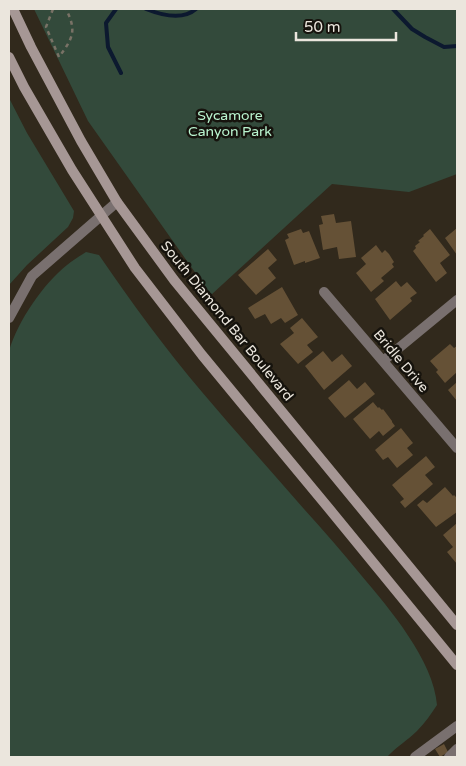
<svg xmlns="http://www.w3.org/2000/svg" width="466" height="766" font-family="'Varela Round',sans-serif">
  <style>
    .green { fill: #334a3b }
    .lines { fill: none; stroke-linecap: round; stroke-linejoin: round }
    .stream { stroke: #0c192f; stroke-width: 4 }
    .building { fill: #655136 }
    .path { stroke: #797266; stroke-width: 2.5; stroke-dasharray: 4 4; stroke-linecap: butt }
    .street { stroke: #79706f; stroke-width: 10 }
    .secondary { stroke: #a69795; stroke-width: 10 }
    .labels { text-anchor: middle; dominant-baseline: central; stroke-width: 5; stroke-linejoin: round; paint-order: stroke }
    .park-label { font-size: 14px; fill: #baf5d0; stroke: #16130d }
    .street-label { font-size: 14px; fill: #ebe6dd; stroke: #16130d }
  </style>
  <rect width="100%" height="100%" fill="#31291c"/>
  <path class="green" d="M34 9H457V174L409 192 332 184 211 295 88 121Z
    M9 98 27 133 74 211 73 218 68 227 27 265 9 285Z
    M86 252 99 255C131 302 165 348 202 392 235 431 270 470 304 509 324 531 343 553 361 575 389 608 434 661 437 705 431 714 425 723 417 731 408 740 396 747 387 757H9V351C18 321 43 284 67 265 73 260 80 256 86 252Z"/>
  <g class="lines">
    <path class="stream" d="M116 9 106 23 108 47 121 73
      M146 9C161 15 182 21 196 9
      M393 9 412 29 425 37 444 47 457 46"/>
  </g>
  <path class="building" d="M334 214 336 223 351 221 356 257 339 259 337 247 323 250 319 225 323 224 321 216Z
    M457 228V255L445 238Z
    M301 229 303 233 309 231 320 258 305 263V261L294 265 285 240 289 238 287 234Z
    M430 229 450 255 440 263 447 273 436 282 413 251 416 248 415 246 420 242 418 241 424 236 423 235Z
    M376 245 382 253 385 250 389 254 394 262 392 264 394 267 381 278 384 281 371 292 356 273 366 264 361 258Z
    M268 249 277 260 268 268 276 278 256 295 238 275Z
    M396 281 401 287 407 282 417 293 410 298 412 301 390 320 375 299Z
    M282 287 298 315 285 323 281 318 271 324 265 314 255 319 248 308Z
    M302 318 318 337 307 345 313 352 298 364 280 344 294 333 290 328Z
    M450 344 454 348 457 346V372L445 383 436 372 438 370 430 361Z
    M323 351 332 362 342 354 352 366 324 390 305 366Z
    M349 380 357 389 365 382 375 394 345 418 328 398Z
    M457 382V401L448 390Z
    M373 402 378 408 379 407 382 410 383 409 392 421V422L395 426 383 436 379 431 370 439 353 419Z
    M401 428 413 443 407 448 413 455 397 468 388 457 383 460 375 450Z
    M426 456 435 467 425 475 433 484 405 508 400 502 404 499 392 485Z
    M445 487 453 496 454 495 457 498V512L436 527 417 505 423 500 427 503Z
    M457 523V564L447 552 453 547 443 535Z
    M444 744 448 752 440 757 435 749Z"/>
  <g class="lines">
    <path class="path" d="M53 9 46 27 59 57C73 38 77 31 66 9"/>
    <path class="street" d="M324 292 457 448
      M9 318 32 276 117 202
      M383 361 457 300
      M415 757 457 726
      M449 757 457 749"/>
    <path class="secondary" d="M13 9 31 47 81 141 117 202 174 280 457 625
      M9 57 24 87 72 170 135 268 202 355 244 406 331 511 457 665"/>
  </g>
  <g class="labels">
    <g class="park-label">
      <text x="230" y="115">Sycamore<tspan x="230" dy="16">Canyon Park</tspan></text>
    </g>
    <g class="street-label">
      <text transform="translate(227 321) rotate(51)">South Diamond Bar Boulevard</text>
      <text transform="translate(401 361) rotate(50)">Bridle Drive</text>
    </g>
  </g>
  <rect width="466" height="766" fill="none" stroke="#ebe6dd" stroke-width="20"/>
  <path d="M296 32v8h100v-8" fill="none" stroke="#ebe6dd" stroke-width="2.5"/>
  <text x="304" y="32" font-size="15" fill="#ebe6dd" stroke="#16130d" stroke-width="4" paint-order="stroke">50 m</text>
</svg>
